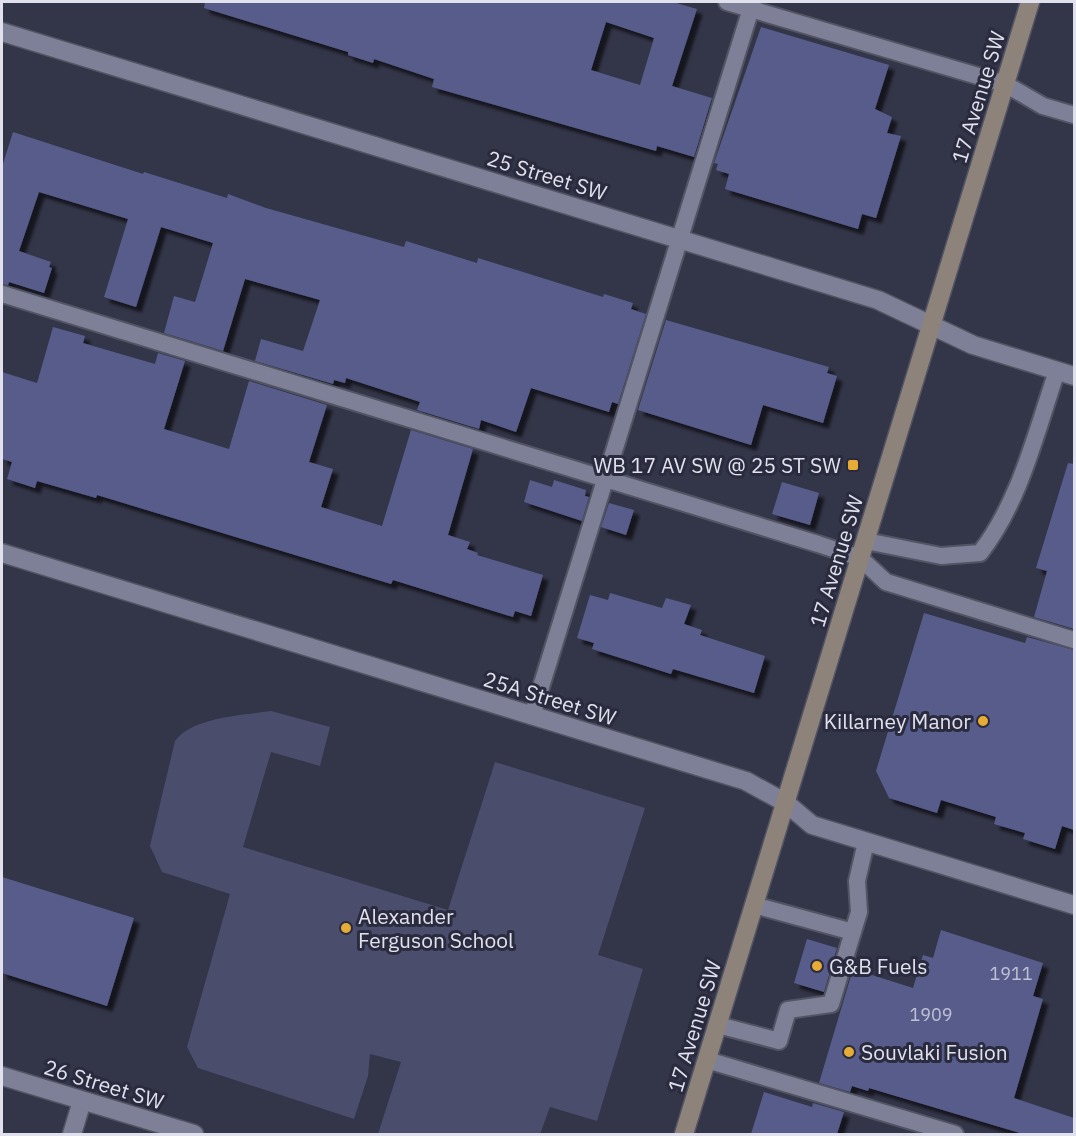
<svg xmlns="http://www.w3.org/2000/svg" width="1076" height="1136" font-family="'IBM Plex Sans',sans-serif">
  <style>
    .green { fill: #4b4d6d }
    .building { fill: #585c8b; fill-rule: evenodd; filter: url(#shadow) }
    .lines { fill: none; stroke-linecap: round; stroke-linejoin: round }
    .service-casing { stroke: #525463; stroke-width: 20 }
    .minor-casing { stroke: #525463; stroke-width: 21 }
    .tertiary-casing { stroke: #525463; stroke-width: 21 }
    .secondary-casing { stroke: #525463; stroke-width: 21 }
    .service { stroke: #7d8096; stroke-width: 16 }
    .minor { stroke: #7d8096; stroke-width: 18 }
    .tertiary { stroke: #7d8096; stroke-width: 18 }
    .secondary { stroke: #8e837b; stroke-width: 18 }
    .poi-dot { fill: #e7ac36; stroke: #2a2b3e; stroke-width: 2 }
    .labels { text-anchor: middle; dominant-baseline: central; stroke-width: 6; stroke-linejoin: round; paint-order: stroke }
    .number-label { font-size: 18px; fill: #bec0d4 }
    .street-label { font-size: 21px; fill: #e0e1ed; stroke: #2a2b3e }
    .poi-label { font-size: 21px; fill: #e0e1ed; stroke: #2a2b3e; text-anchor: start }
  </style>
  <defs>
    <filter id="shadow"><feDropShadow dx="5.5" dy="5.5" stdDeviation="1.5" flood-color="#0009"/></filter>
  </defs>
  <rect width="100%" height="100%" fill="#333548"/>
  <path class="green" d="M271 711 330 727 320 766 271 752 243 847 448 910 495 762 645 808 598 955 643 969 597 1121 550 1107 540 1134H378L401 1062 370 1054 368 1076 354 1119 198 1068 187 1047 230 894 162 872 150 846 175 741C192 717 244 715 271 711Z"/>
  <path class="building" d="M205 2H673L697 9 672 86 712 98 694 157 657 146 656 151 432 87 434 79 374 59 373 63 348 55V52L204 8ZM606 22 654 38 640 85 591 70Z
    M761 27 889 65 875 109 892 117 887 133 901 136 876 218 862 214 858 229 725 189 729 174 716 170 718 164 714 163Z
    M13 132 143 174 144 172 227 198 228 194 266 208 404 247 406 241 477 263 478 258 603 297 604 294 633 303 631 309 646 314 618 404 612 402 609 412 531 388 516 432 481 420 479 429 417 410 420 402 346 378 345 383 334 380 333 384 255 361 261 339 303 351 320 300 245 279 223 351 164 333 174 296 195 302 213 243 161 227 136 307 104 297 128 219 39 192 19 251 51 262 49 267 52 268 44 293 9 282 8 285 2 284V167Z
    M666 320 829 367 827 373 837 376 823 423 763 405 751 445 638 410Z
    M53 327 85 336 83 343 155 364 158 353 185 361 164 429 229 449 249 381 327 405 309 462 333 469 321 507 382 526 411 430 473 449 448 535 470 542 467 549 478 553 477 555 543 575 531 616 515 611 513 617 393 580 391 584 97 495 96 498 37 481 35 488 7 479 12 462 2 459V372L37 383Z
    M1068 463 1074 464V629L1034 617 1047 571 1036 568Z
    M530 480 552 487 554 480 586 490 585 496 589 497 582 521 524 502Z
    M782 482 819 493 810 525 772 514Z
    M609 503 634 510 626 535 601 527Z
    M610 593 662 608 666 598 691 605 684 624 702 630 700 635 765 656 754 693 673 669 671 674 592 649 594 643 577 638 590 595 608 600Z
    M924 613 1025 643 1027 637 1074 650V830L1062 826 1055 849 1023 839 1025 833 994 824 996 817 941 800 937 813 889 798 876 771Z
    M2 877 134 918 107 1006 2 973Z
    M941 930 1043 963 1033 996 1043 999 1014 1098 1074 1118V1134H1023L869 1088 868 1091 852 1086 850 1092 819 1083 853 969 913 988 923 955 933 958Z
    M807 939 837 948 824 992 794 983Z
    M764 1092 812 1107 813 1103 844 1112 837 1134H751Z"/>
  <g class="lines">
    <defs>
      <path id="service" d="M727 2 1005 84 1043 106 1074 115
        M2 294 818 544 860 558 886 582 1074 640
        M866 541 941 556 980 553C1020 502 1036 432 1057 371
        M532 716 753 2
        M754 905 853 932
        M718 1025 779 1041 788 1010 831 1004 859 912 857 881 866 842
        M707 1060 955 1134"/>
      <path id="minor" d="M2 32 878 300 973 345 1074 376
        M2 553 746 781 786 803 812 825 1074 905
        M72 1134 82 1101"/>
      <path id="tertiary" d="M2 1076 194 1134"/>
      <path id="secondary" d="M684 1134 1030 2"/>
    </defs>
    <use href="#service" class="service-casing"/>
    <use href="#minor" class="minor-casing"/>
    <use href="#tertiary" class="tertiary-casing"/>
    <use href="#secondary" class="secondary-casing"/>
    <use href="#service" class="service"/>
    <use href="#minor" class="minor"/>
    <use href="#tertiary" class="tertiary"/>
    <use href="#secondary" class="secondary"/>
  </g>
  <g class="poi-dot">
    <rect x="847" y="459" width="12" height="12" rx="3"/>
    <circle cx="983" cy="721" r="6"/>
    <circle cx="346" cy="928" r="6"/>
    <circle cx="817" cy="966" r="6"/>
    <circle cx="849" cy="1052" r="6"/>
  </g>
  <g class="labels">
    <g class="number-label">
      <text x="1011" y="973">1911</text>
      <text x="931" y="1014">1909</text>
    </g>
    <g class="street-label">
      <text transform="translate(978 97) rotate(-73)">17 Avenue SW</text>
      <text transform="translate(547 175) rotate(17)">25 Street SW</text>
      <text transform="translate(836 561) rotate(-73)">17 Avenue SW</text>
      <text transform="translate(550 698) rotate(17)">25A Street SW</text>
      <text transform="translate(694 1026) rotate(-73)">17 Avenue SW</text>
      <text transform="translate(104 1084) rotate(17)">26 Street SW</text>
    </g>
    <g class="poi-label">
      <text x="841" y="465" text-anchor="end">WB 17 AV SW @ 25 ST SW</text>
      <text x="971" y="721" text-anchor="end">Killarney Manor</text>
      <text x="358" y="916">Alexander<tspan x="358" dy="24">Ferguson School</tspan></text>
      <text x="829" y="966">G&amp;B Fuels</text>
      <text x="861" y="1052">Souvlaki Fusion</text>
    </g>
  </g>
  <rect width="1076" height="1136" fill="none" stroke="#e0e1ed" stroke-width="6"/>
</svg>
